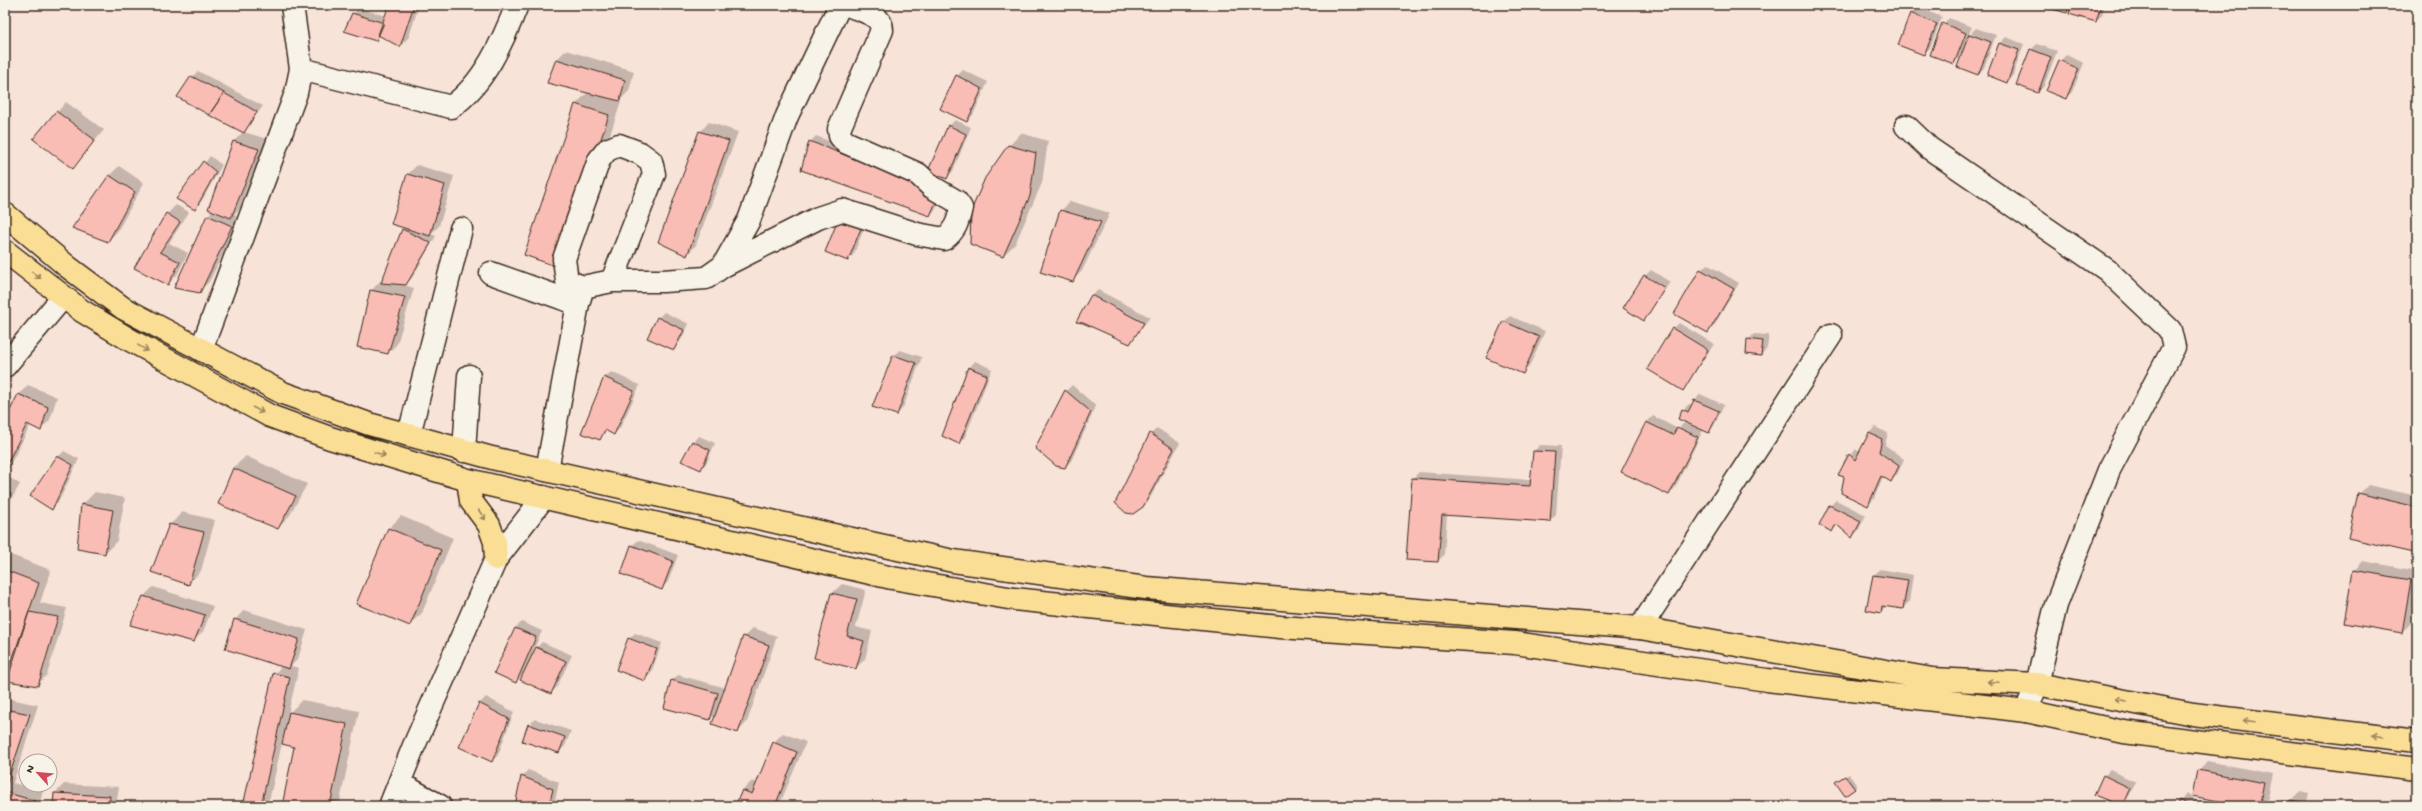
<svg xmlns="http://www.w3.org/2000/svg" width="2422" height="811" font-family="'Gochi Hand',sans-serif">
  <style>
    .shadow { fill: #0003 }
    .building { fill: #f9bdb5; stroke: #3b2a1e }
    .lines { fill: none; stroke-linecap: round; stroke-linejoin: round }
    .minor-casing { stroke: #3b2a1e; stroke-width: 25 }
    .major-casing { stroke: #3b2a1e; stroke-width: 25 }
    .minor { stroke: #f7f3e8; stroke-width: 22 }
    .major { stroke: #fbde96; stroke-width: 22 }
    .oneway { stroke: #9b845a }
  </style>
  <rect width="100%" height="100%" fill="#f8e3d9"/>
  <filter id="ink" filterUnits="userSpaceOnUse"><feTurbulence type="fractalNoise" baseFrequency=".025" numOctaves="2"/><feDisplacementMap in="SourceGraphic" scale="8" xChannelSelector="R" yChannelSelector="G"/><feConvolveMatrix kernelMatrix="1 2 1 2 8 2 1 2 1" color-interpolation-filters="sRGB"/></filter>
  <g filter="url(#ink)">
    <path class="shadow" d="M390 5H419L409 37 400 46 380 35 376 40 353 14 359 8 386 16Z
      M732 5H740L737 8Z
      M2050 5H2105L2102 15 2096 21 2073 6 2067 12Z
      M1917 7 1942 17 1930 48 1924 54 1899 44 1911 13Z
      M1949 18 1972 27 1968 36 1976 28 1996 35 1984 68 1978 74 1963 54 1954 63 1943 24Z
      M2006 37 2024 44 2013 75 2007 82 1988 75 2000 43Z
      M2037 44 2057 51 2044 86 2038 92 2031 50Z
      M566 50 634 71 629 91 618 102H621L570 254 576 104 588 92 556 60Z
      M2066 55 2084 63 2072 92 2066 98 2060 61Z
      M963 70 988 82 973 115 967 121 957 76Z
      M198 71 263 106 244 132 267 139 241 208 234 214 241 217 209 282 199 291 207 216 213 210 234 141 243 132 192 77Z
      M66 102 104 130 73 167 34 139Z
      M955 120 971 127 953 171 947 178 949 126Z
      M709 122 738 132 696 245 687 255 700 132Z
      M1021 133 1048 141 1042 183 1015 244 1003 256 1009 146Z
      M816 136 946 186 936 209 930 215 810 142Z
      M210 156 222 165 201 202 195 208 178 199Z
      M417 165 454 176 439 226 431 234 436 236 412 278 406 284 398 283 414 288 397 344 388 353 371 291 380 281 383 282 405 227 408 174Z
      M119 166 144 183 117 232 108 241 74 227 110 175Z
      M1070 201 1110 213 1082 271 1072 281 1061 211Z
      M176 205 189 212 169 243 188 253 177 275 168 284 135 267 167 214Z
      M849 205 870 212 854 254 848 260Z
      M1707 264 1739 283 1714 326 1708 332 1701 270Z
      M1651 270 1670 282 1644 320 1645 276Z
      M1098 290 1150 317 1130 343 1092 296Z
      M664 312 689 324 680 342 674 349 658 318Z
      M1510 316 1545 331 1529 367 1523 373 1504 322Z
      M1679 323 1714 344 1683 390 1673 329Z
      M1754 334 1769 335 1767 348 1761 355 1748 340Z
      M900 350 922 357 903 408 897 414 894 356Z
      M975 361 992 369 965 437 959 443 969 368Z
      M611 372 640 385 620 428 614 434 607 430 599 439 604 378Z
      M28 385 57 397 50 420 41 429 31 424 5 475V423L19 394Z
      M1072 385 1096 406 1071 461 1065 467 1036 447 1066 391Z
      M1700 394 1724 405 1714 426 1708 432 1703 430 1675 488 1669 494 1623 471 1647 422 1653 416 1678 429 1685 422 1683 410 1689 404 1692 405Z
      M1875 427 1888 433 1885 445 1904 459 1897 475 1891 481 1883 476 1874 499 1868 505 1846 476 1850 455 1856 449 1859 453 1869 433Z
      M1157 428 1180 443 1149 500 1143 507 1151 434Z
      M699 436 715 443 707 462 701 469 692 442Z
      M1540 445 1561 446 1556 515 1550 521 1447 514 1444 555 1438 561 1413 478 1419 472 1532 480 1534 451Z
      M64 451 79 459 58 503 52 509 58 457Z
      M246 456 307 484 290 515 278 528 219 504 233 468Z
      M5 475 20 484 5 511Z
      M2368 485 2417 496V549L2414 552 2359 494Z
      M95 492 125 498 117 541 105 553 82 505Z
      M1836 500 1866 515 1858 531 1852 537 1838 525 1832 531 1830 506Z
      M182 512 215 520 201 571 189 583 170 525Z
      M401 516 453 538 422 613 409 625 357 604 389 528Z
      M638 540 678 555 668 582 662 588 632 546Z
      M11 555 51 570 40 603 67 608 47 675 37 685 8 680 5 684V561Z
      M2363 561 2417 571V588L2411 623 2402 632 2354 571Z
      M1880 569 1913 575 1909 602 1903 608 1887 606 1881 612 1867 610 1874 575Z
      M842 584 866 590 856 627 872 631 865 659 856 668 815 657 832 593Z
      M153 587 213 606 203 632 193 641 143 597Z
      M244 610 307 630 298 659 291 666 299 668 288 714 302 700 359 711 339 806H283L296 746 282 743 270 797 264 806H244L274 674 282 666 235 620Z
      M522 622 542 631 533 651 542 642 572 655 557 687 551 693 525 672 515 682V628Z
      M753 628 777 636 747 722 738 732 718 712 710 719 672 681 678 675 723 687 720 705 744 637Z
      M635 633 662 643 651 673 645 679 629 639Z
      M486 697 514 712 498 755 492 761 460 746 480 703Z
      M6 698 38 705 13 783 43 791 39 806H5Z
      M535 719 571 731 565 746 559 752 529 725Z
      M783 733 806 742 779 806H736L743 790 752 781 757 783 774 742Z
      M2207 761 2273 774 2268 798 2260 806H2250L2198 771Z
      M528 770 559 782 554 806H516L522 776Z
      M2110 770 2136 782 2127 800 2121 806 2095 794 2104 776Z
      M1849 774 1857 786 1854 789 1839 780Z
      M64 784 119 787 116 806H54L55 793Z
      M2300 791 2309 793 2307 802 2316 806H2276L2283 800 2290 801Z
      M2186 794 2200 802 2198 806H2177Z
      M2416 795 2417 806H2406V805Z"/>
    <path class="building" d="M389 5H414L400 47 378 35Z
      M2049 5H2070L2067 13 2048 8Z
      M2072 5H2101L2096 22 2069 14Z
      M352 13 384 23 376 41 344 31Z
      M1910 13 1937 24 1924 55 1898 45Z
      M1942 23 1966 33 1954 64 1930 55Z
      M1969 34 1991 42 1978 75 1957 67Z
      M1999 43 2019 50 2007 83 1987 75Z
      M2030 49 2051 57 2038 93 2016 85Z
      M556 59 625 80 620 101 547 83Z
      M2059 60 2079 69 2066 99 2046 91Z
      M956 75 982 89 967 122 940 109Z
      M191 76 224 93 209 115 177 97Z
      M224 93 257 112 244 133 209 115Z
      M575 104 609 115 558 267 524 255Z
      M56 111 95 140 73 169 33 139Z
      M948 125 966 134 947 179 928 171Z
      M699 131 729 141 687 256 658 242Z
      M233 141 259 149 231 218 208 209Z
      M809 141 940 192 930 216 801 170Z
      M1008 145 1036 153 1030 196 1003 257 970 244 971 211 985 178Z
      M203 161 216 172 195 210 176 199Z
      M407 174 445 185 430 236 391 224Z
      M109 175 135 192 108 242 72 228Z
      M842 210 865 218 848 261 825 252Z
      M1060 210 1101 222 1073 282 1040 272Z
      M166 213 180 222 160 252 180 262 168 285 134 268Z
      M207 215 232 226 200 293 174 288Z
      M402 229 431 243 406 285 381 283Z
      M1700 269 1734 289 1708 333 1674 314Z
      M1644 275 1665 288 1644 321 1623 308Z
      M370 290 405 297 388 354 357 347Z
      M1091 295 1144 323 1130 344 1083 323 1076 322Z
      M657 317 684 330 674 350 647 338Z
      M1503 321 1539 337 1523 374 1486 358Z
      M1672 328 1708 350 1683 391 1647 369Z
      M1747 339 1763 341 1761 356 1746 354Z
      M893 355 916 363 897 415 872 407Z
      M968 367 987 375 959 444 942 436Z
      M604 377 634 391 614 435 605 430 600 440 581 433Z
      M1065 390 1091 412 1065 468 1056 466 1035 448Z
      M18 394 48 407 41 431 27 424 5 468V421Z
      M1694 400 1719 411 1709 433 1678 419 1682 409 1688 412Z
      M1646 422 1673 435 1677 427 1698 437 1669 495 1621 472Z
      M1150 433 1174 449 1143 507 1133 514 1126 513 1115 503Z
      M1869 433 1882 439 1879 452 1899 466 1891 482 1881 476 1868 506 1841 493 1844 477 1838 475 1849 454 1855 460Z
      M692 441 710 450 701 470 681 461Z
      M1533 451 1555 452 1550 522 1442 515 1438 562 1406 560 1412 478 1530 486Z
      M57 456 73 465 52 510 30 496Z
      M233 468 296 496 278 529 218 504Z
      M5 490 11 494 5 506Z
      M2358 493 2417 507V540L2414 553 2348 538Z
      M81 504 113 510 105 554 77 549Z
      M1829 505 1861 521 1852 538 1836 524 1832 532 1819 525Z
      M169 524 204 532 189 585 151 572Z
      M388 528 441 550 410 626 356 604Z
      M631 545 673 561 662 590 621 574Z
      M5 570 39 583 5 680Z
      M2353 570 2411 580 2402 633 2344 623Z
      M1873 575 1908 580 1903 609 1882 606 1881 613 1866 610Z
      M831 593 857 599 847 636 864 641 856 669 814 658Z
      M143 596 205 615 194 642 130 625Z
      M29 612 58 617 38 686 7 681Z
      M234 619 299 639 289 669 225 649Z
      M515 628 536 637 516 683 494 673Z
      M743 636 769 645 738 733 712 724Z
      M628 638 657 649 645 681 616 670Z
      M536 647 566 661 551 694 520 680Z
      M273 673 290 677 261 806H243Z
      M671 680 718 693 710 720 664 708Z
      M479 703 509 719 492 762 459 747Z
      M5 709 30 714 5 789Z
      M289 712 347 724 330 806H282L294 747 282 744Z
      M528 724 565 737 559 753 522 741Z
      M773 742 797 752 775 806H735L742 790 752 794Z
      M2197 770 2264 783 2259 806H2244L2192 796Z
      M2103 775 2130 788 2122 806 2094 795Z
      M521 776 553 789 549 806H515Z
      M1845 776 1855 789 1845 796 1835 782Z
      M5 792 35 801 33 806H5Z
      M54 793 110 796 109 806H53Z
      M2179 800 2190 806H2176Z
      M2290 800 2300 802 2299 806H2288Z"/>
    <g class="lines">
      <defs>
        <path id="minor" d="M301 69 451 107C484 84 503 41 517 5
          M1906 126 1929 148 2107 270 2170 330 2174 347 2109 470 2056 605 2037 684 2026 711
          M723 266 749 220 787 116 840 5
          M491 273 578 304
          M612 281 654 174 651 161 640 153 619 145 607 150 599 160 564 259 567 281 583 287 612 281H663L706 278 723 266 818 218 842 210 917 234 944 239C955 231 958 222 961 208L956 201 932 187 918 174 845 142 840 136 839 129 882 30C882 14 861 11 848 5
          M201 350 296 93 301 69 292 5
          M5 366 63 297
          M409 435 461 229
          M464 451 469 376
          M547 470 578 304 583 287
          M1640 628 1831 335
          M399 783 440 806
          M390 806 413 748 496 559 544 497"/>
        <path id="major" d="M5 214 68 267 123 308 283 393 369 424 492 458 829 534 953 561 1146 588 1640 628 1932 679 2037 684 2193 714 2417 741
          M5 251 82 311 130 340 270 416 330 438 468 480 892 578 1014 599 1203 619 1280 627 1515 643 1767 680 2026 711 2124 732 2417 769
          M468 480 471 501 489 525 495 542 496 559"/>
      </defs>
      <use href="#minor" class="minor-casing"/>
      <use href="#major" class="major-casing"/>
      <use href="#minor" class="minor"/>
      <use href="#major" class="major"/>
    </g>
    <defs><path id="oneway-shaft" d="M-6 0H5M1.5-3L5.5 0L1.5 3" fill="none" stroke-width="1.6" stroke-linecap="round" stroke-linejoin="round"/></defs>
    <g class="oneway">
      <use href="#oneway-shaft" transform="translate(36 275) rotate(37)"/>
      <use href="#oneway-shaft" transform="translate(143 348) rotate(29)"/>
      <use href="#oneway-shaft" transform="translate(258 410) rotate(28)"/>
      <use href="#oneway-shaft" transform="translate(380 454) rotate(18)"/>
      <use href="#oneway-shaft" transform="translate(482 515) rotate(56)"/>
      <use href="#oneway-shaft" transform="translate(1993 682) rotate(-177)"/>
      <use href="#oneway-shaft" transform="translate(2121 700) rotate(-169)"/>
      <use href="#oneway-shaft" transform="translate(2249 721) rotate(-173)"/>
      <use href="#oneway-shaft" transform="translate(2378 736) rotate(-172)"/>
    </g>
  </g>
  <rect width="2422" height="811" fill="none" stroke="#f7f3e8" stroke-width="20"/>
  <rect x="10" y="10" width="2402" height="791" fill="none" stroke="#3b2a1e" stroke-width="1.5" filter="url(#ink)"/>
  <g transform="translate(38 773) rotate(297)"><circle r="19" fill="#f7f3e8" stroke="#aca397"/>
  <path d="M0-3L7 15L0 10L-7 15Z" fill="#d1495b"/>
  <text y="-6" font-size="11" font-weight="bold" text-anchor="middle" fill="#3b2a1e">N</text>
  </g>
</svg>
